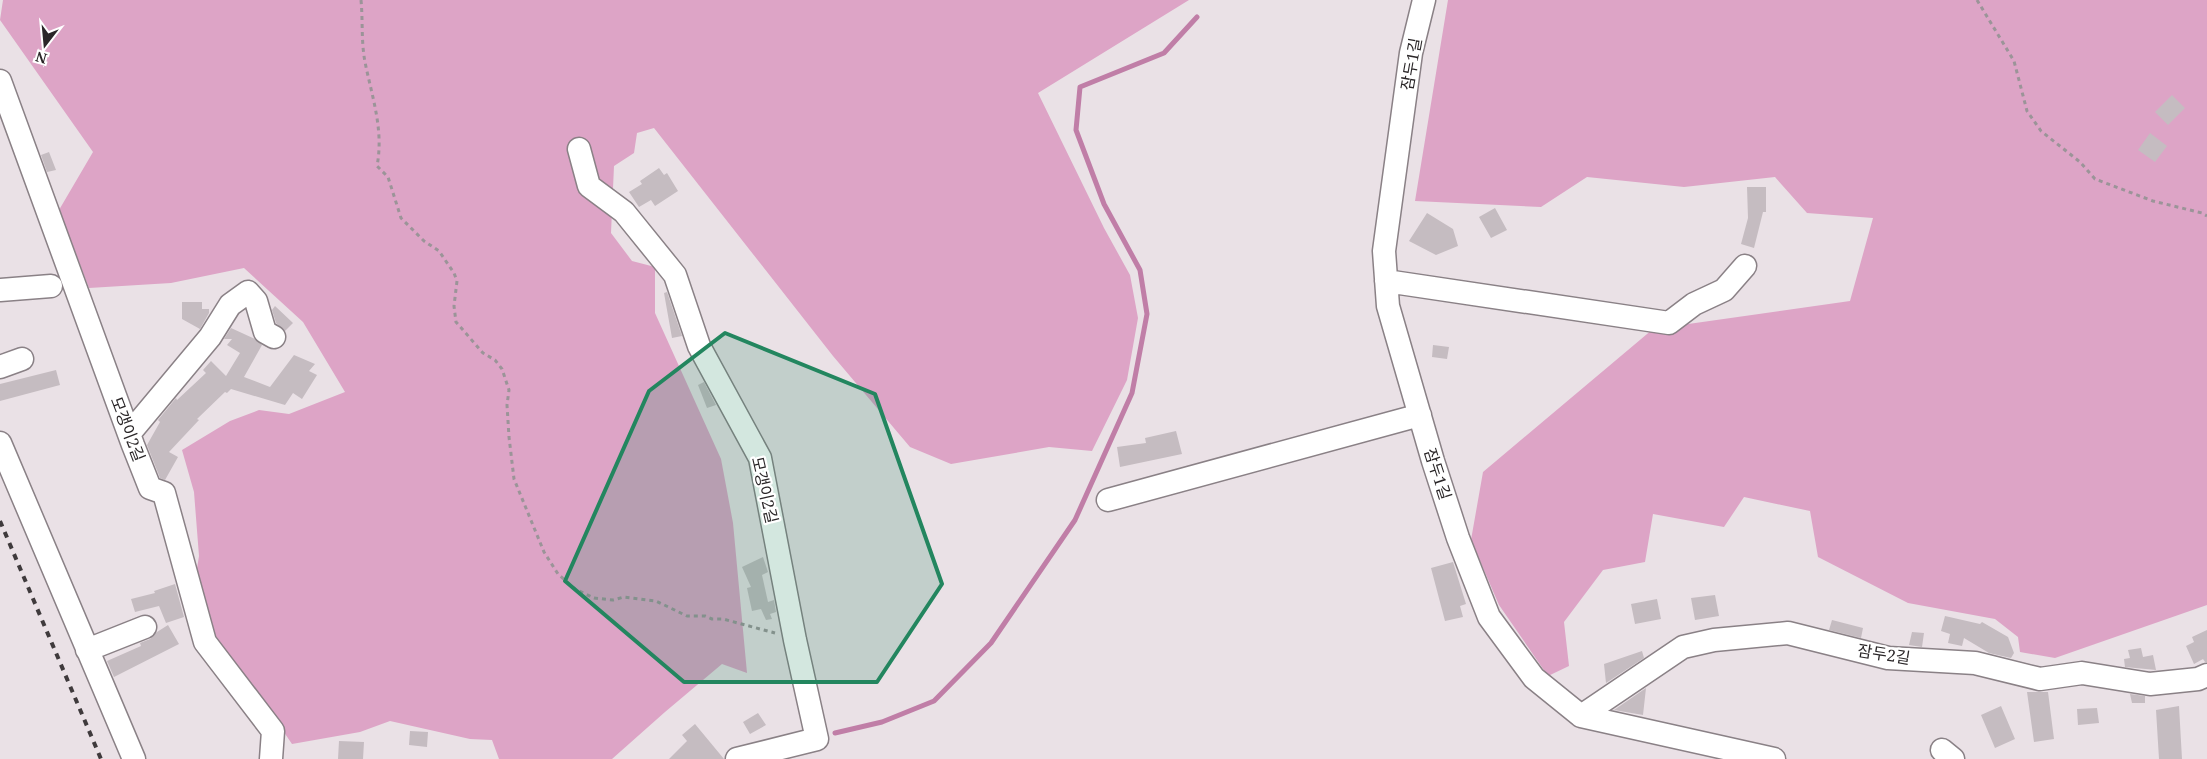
<svg xmlns="http://www.w3.org/2000/svg" width="2207" height="759" font-family="'Noto Serif','Noto Sans KR',serif">
  <style>
    .green { fill: #dda4c6 }
    .lines { fill: none; stroke-linecap: round; stroke-linejoin: round }
    .stream { stroke: #c07ea7; stroke-width: 5 }
    .building { fill: #c5bcc1 }
    .minor-casing { stroke: #8a8186; stroke-width: 25 }
    .path { stroke: #9b9498; stroke-width: 3; stroke-dasharray: 4 4; stroke-linecap: butt }
    .minor { stroke: #fff; stroke-width: 22 }
    .rail { stroke: #3f3a3c; stroke-width: 4; stroke-dasharray: 6 6; stroke-linecap: butt }
    .marked { fill: #23865f; fill-opacity: 0.2; stroke: #23865f; stroke-width: 4; stroke-linejoin: round }
    .labels { text-anchor: middle; dominant-baseline: central; stroke-width: 4.5; stroke-linejoin: round; paint-order: stroke }
    .street-label { font-size: 16px; fill: #2a2628; stroke: #fff }
  </style>
  <rect width="100%" height="100%" fill="#eae1e6"/>
  <path class="green" d="M3 0H1189L1038 93 1104 228 1130 275 1138 318 1127 380 1092 451 1049 447 951 464 910 447 833 356 654 128 637 133 634 153 614 166 611 233 632 261 655 267V313L721 459 733 523 747 673 722 664 665 712 612 759H499L492 740 470 739 390 721 360 732 292 744 262 700 217 642 194 587 199 556 194 492 182 450 230 421 259 410 289 414 345 392 303 322 244 268 171 283 89 288 59 210 93 152 0 20Z
    M1448 0H2207V605L2055 658 2020 652 2018 637 1995 619 1908 603 1818 557 1810 511 1744 497 1724 527 1653 514 1645 562 1603 570 1564 622 1569 666 1548 676 1499 605 1471 540 1483 472 1653 329 1850 301 1873 218 1807 213 1775 177 1684 187 1587 177 1541 207 1415 201Z"/>
  <g class="lines">
    <path class="stream" d="M835 733 882 722 934 701 991 643 1075 520 1132 393 1147 314 1140 270 1104 204 1076 130 1080 87 1164 53 1197 17"/>
  </g>
  <path class="building" d="M2172 95 2185 108 2168 125 2155 112Z
    M2150 133 2167 146 2155 162 2138 150Z
    M49 152 56 170 47 172 41 155Z
    M659 168 664 175 667 173 678 191 655 206 651 200 639 207 629 192 642 184 640 181Z
    M1747 187H1766V212H1763L1754 248 1741 244 1748 218Z
    M1495 208 1507 230 1491 238 1479 217Z
    M1427 213 1453 229 1458 246 1436 255 1409 241Z
    M667 292 682 336 672 338 664 293Z
    M182 302H202V309H209V313L200 329 182 319Z
    M275 306 293 323 285 331 276 323 272 310Z
    M231 328 255 339 262 345 244 377 270 387 294 355 315 364 309 371 317 375 302 399 293 393 285 405 231 389 227 393 225 392 197 419 199 420 169 452 178 457 165 480 160 478 147 445 160 422 158 420 176 398 177 400 206 373 203 370 211 361 226 376 240 353 227 345 232 339H224Z
    M1433 345 1449 347 1447 359 1432 357Z
    M56 370 60 385 0 401V384Z
    M704 382 716 405 707 408 698 385Z
    M1176 431 1182 454 1120 467 1117 447 1146 443 1145 438Z
    M763 557 768 572 762 575 768 602 774 600 776 612 770 614 772 619 766 620 761 609 752 611 747 588 751 587 742 567Z
    M1453 562 1466 604 1460 606 1463 617 1445 621 1431 568Z
    M175 584 184 617 166 623 159 606 135 612 131 599 155 593 154 591Z
    M1715 595 1719 616 1695 620 1691 598Z
    M1657 599 1661 619 1635 624 1631 604Z
    M1945 616 1980 624 1982 622 2008 637 2014 653 2011 658 1989 653 1964 638 1962 646 1948 643 1950 634 1941 631Z
    M1832 620 1863 628 1861 638 1829 630Z
    M168 625 179 644 114 677 107 661 141 646 140 643 150 639 157 632Z
    M2207 630V662H2205L2203 659 2194 664 2186 646 2194 642 2192 637Z
    M1912 632 1924 633 1922 647 1909 645Z
    M2141 648 2143 657 2153 655 2156 670 2125 667 2124 659 2130 658 2128 650Z
    M1642 651 1644 658 1606 683 1604 664Z
    M1646 688 1643 715 1614 710Z
    M2027 692H2048L2054 739 2034 742Z
    M2130 694 2145 696V703H2132Z
    M2001 706 2015 739 1995 748 1981 715Z
    M2179 706 2182 759H2159L2156 710Z
    M2097 708 2099 723 2078 725 2077 709Z
    M758 713 766 725 750 734 743 722Z
    M695 724 724 759H669L687 741 682 735Z
    M410 731 428 732 427 747 409 745Z
    M339 741 364 742 363 759H338Z"/>
  <g class="lines">
    <defs>
      <path id="minor" d="M1424 0 1411 53 1384 251 1388 306 1433 461 1458 538 1489 617 1534 678 1581 716 1774 759
        M0 81 133 445 150 488 164 493 205 642 273 731 271 759
        M579 149 589 186 624 212 675 275 699 346 760 458 795 640 817 739 737 759
        M1386 281 1669 323 1694 304 1724 290 1745 266
        M0 290 51 286
        M0 367 22 359
        M129 434 210 337 230 305 248 292 256 301 265 332 274 337
        M0 443 134 759
        M1108 500 1420 415
        M87 650 145 627
        M1581 716 1683 647 1714 640 1788 633 1888 658 1975 663 2040 679 2082 673 2150 684 2198 679 2207 675
        M1942 750 1953 759"/>
    </defs>
    <use href="#minor" class="minor-casing"/>
    <path class="path" d="M361 0C363 21 361 41 365 62 372 97 384 130 377 166L388 177 401 218 424 241 439 251 454 273 457 281 454 306 456 322 483 353 495 360 502 369 509 390 507 405 509 437 514 479 544 552 558 574 575 589 594 598 613 600 624 597 656 601 687 616H705L712 619H723L775 633
      M1977 0 2014 61 2027 111 2041 131 2080 162 2095 179 2153 201 2202 213 2207 216"/>
    <use href="#minor" class="minor"/>
    <path class="rail" d="M0 521 101 759"/>
  </g>
  <path class="marked" d="M725 333 875 394 942 584 877 682H684L565 581 649 391Z"/>
  <g class="labels">
    <g class="street-label">
      <text transform="translate(1411 64) rotate(-80)">잠두1길</text>
      <text transform="translate(128 429) rotate(69)">모갱이2길</text>
      <text transform="translate(1438 474) rotate(72)">잠두1길</text>
      <text transform="translate(765 490) rotate(77)">모갱이2길</text>
      <text transform="translate(1884 654) rotate(9)">잠두2길</text>
    </g>
  </g>
  <g transform="translate(45 45) rotate(196)" stroke="#ffffff" stroke-width="4" paint-order="stroke">
  <path d="M0-4L9 19L0 12L-9 19Z" fill="#2a2628"/>
  <text y="-8" font-size="14" font-weight="bold" text-anchor="middle" fill="#2a2628">N</text>
  </g>
</svg>
